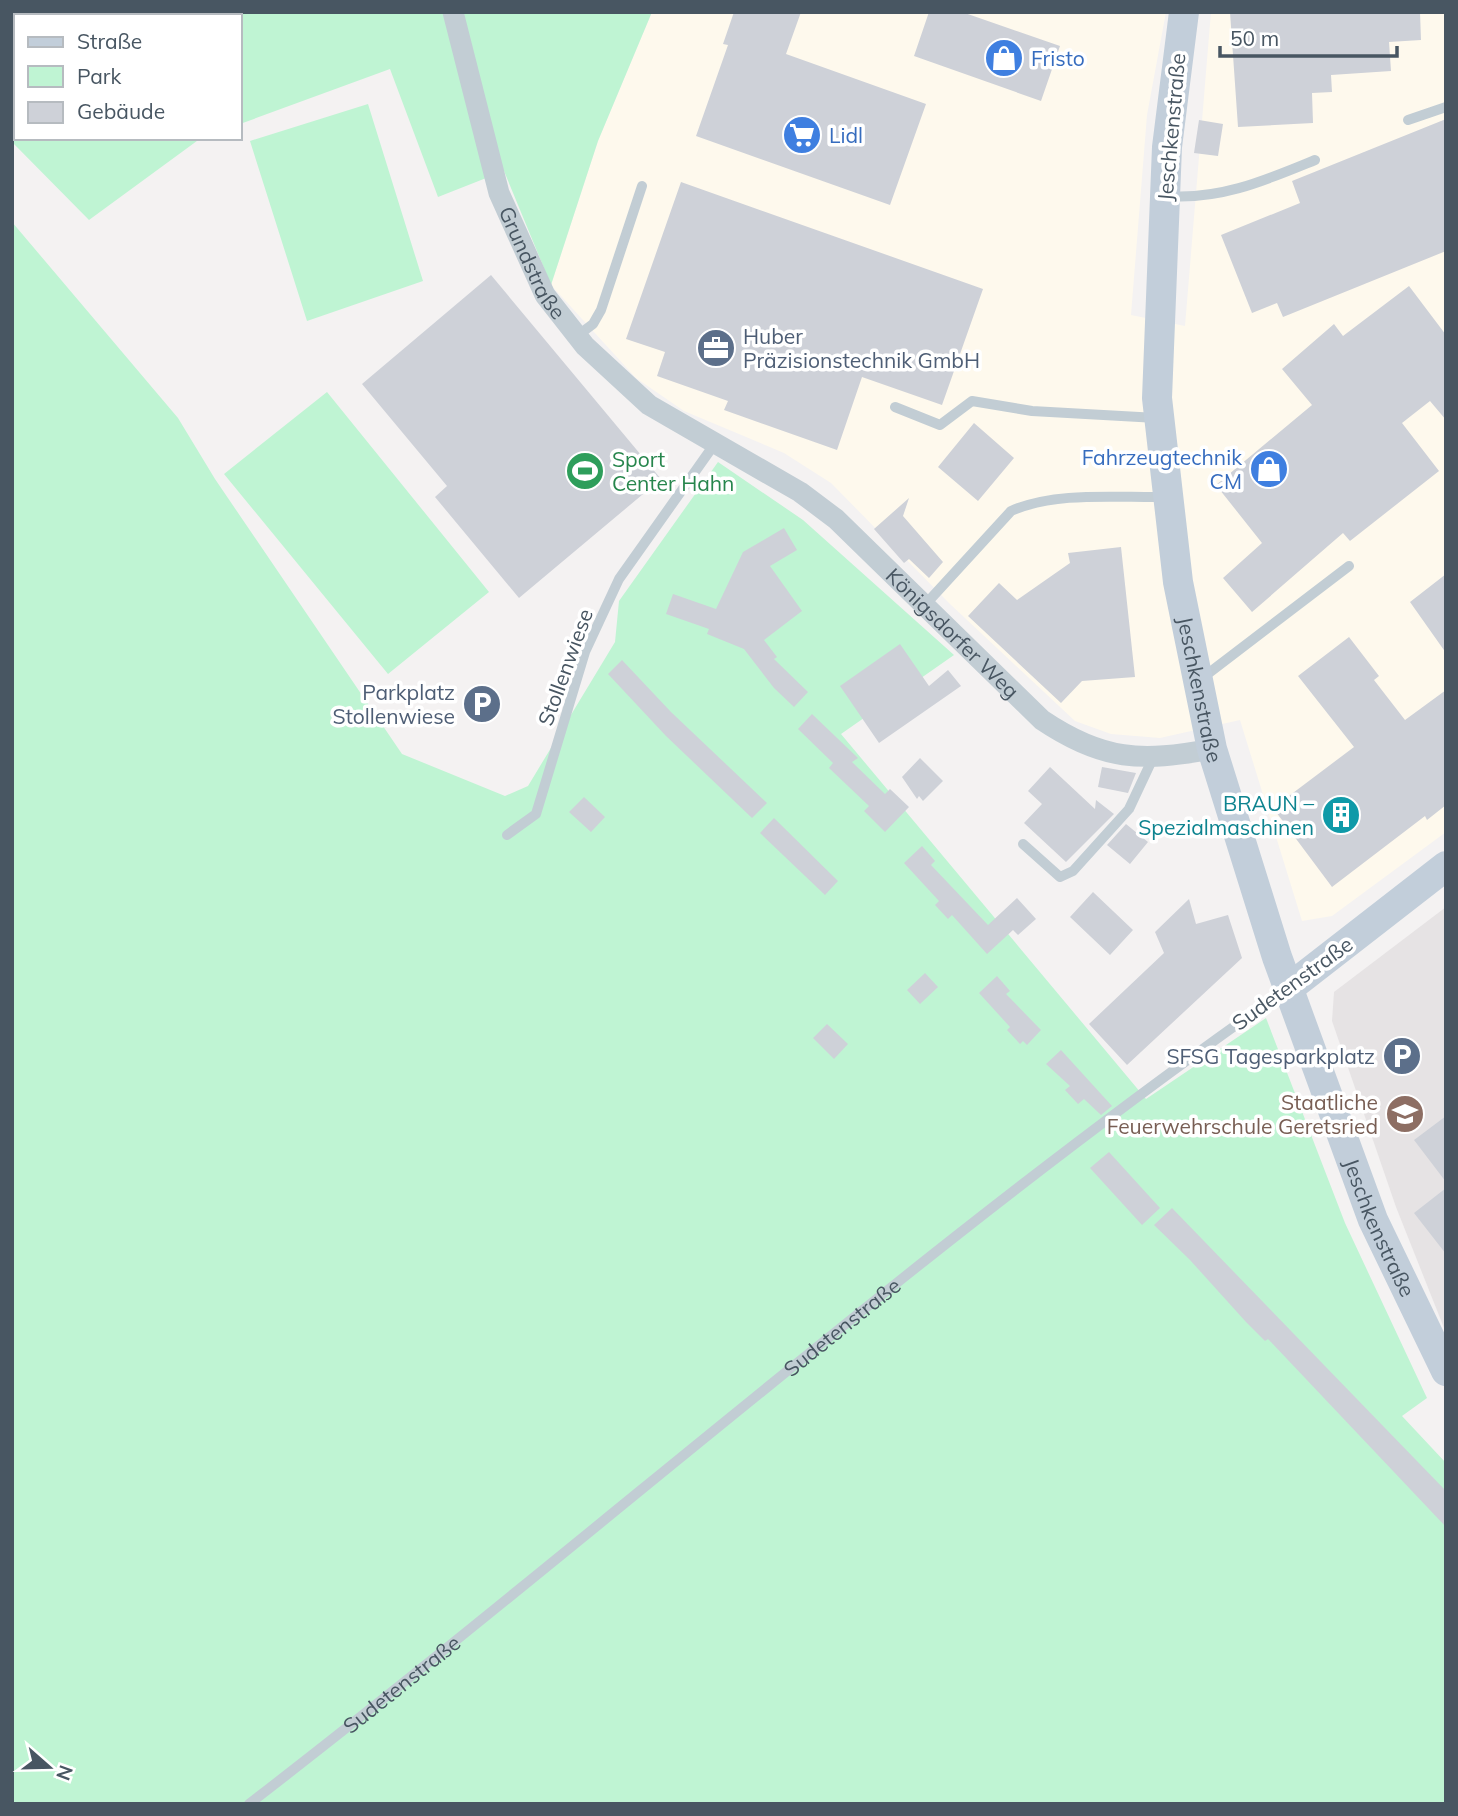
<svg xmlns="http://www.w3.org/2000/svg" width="1458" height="1816" font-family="Mulish,sans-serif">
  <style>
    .commercial { fill: #fef9ed }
    .education { fill: #e6e3e4 }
    .green { fill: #bff4d3 }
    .building { fill: #ced1d8 }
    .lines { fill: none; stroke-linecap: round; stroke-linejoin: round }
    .lane { stroke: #c2cdd4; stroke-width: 10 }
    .street { stroke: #c2cdd4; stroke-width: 21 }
    .secondary { stroke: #c2ceda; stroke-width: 30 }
    .labels { text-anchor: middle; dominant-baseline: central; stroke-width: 7; stroke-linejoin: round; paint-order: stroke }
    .shop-label { font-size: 21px; fill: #366cbe; stroke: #fff; text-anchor: start }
    .street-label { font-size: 21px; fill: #485662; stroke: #fff }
    .service-label { font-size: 21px; fill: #4e5e75; stroke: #fff; text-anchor: end }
    .leisure-label { font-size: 21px; fill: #27864d; stroke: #fff; text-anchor: start }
    .culture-label { font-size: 21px; fill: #0d838f; stroke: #fff; text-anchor: end }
    .education-label { font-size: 21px; fill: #785e54; stroke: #fff; text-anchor: end }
  </style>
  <rect width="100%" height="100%" fill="#f4f2f2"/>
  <path class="commercial" d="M652 12H1166L1147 115 1131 315 1185 326 1211 12H1446V832L1332 916 1302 921 1240 720 1160 738 1111 734 1075 721 950 604 831 483 784 453 684 411 636 378 551 285 598 141Z"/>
  <path class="education" d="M1446 907V1333L1396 1207 1332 1021 1334 992Z"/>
  <path class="green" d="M12 12H652L598 141 551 285 504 171 438 197 390 69 240 124V16H16V138H201L89 220 12 142Z
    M368 104 423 281 307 321 250 141Z
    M12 222 178 418 215 479 402 754 505 796 528 786 615 642 619 601 718 462 803 520 954 655 841 734 1146 1099 1266 1018 1345 1223 1427 1398 1402 1416 1446 1463V1804H12Z
    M327 392 489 592 388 674 224 474Z"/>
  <path class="building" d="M734 12H801L786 54 926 104 890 205 696 136 728 45 723 44Z
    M929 12H962L1060 46 1041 101 914 56Z
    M1230 12H1420L1421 40 1389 42 1391 71 1331 75 1332 92 1312 93 1313 123 1238 127Z
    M1446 119V251L1283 317 1277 303 1252 313 1221 235 1300 203 1292 181Z
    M1199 120 1223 124 1218 156 1194 153Z
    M681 182 983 289 942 405 862 377 837 450 724 410 728 401 657 376 665 352 626 339Z
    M491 275 661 479 519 598 435 497 447 486 362 384Z
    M1409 286 1446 335V420L1430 401 1402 423 1439 471 1350 541 1343 533 1252 612 1223 578 1262 543 1216 485 1312 405 1282 369 1334 324 1343 336Z
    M974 423 1014 458 978 501 938 467Z
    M909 498 903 516 943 562 929 578 909 559 904 563 874 529Z
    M784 528 797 550 770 566 802 611 764 640 777 657 774 659 808 692 794 707 774 688 744 649 707 634 709 629 666 614 673 594 716 609 743 552Z
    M1121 547 1135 677 1082 681 1061 703 968 616 999 583 1017 600 1070 563 1068 553Z
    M1446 574V653L1410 602Z
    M1349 637 1379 676 1374 680 1405 720 1446 690V805L1427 820 1425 816 1332 887 1273 808 1354 747 1298 676Z
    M900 644 929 686 948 670 961 686 879 743 840 686Z
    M622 660 671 712 767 803 752 818 666 736 608 674Z
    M812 714 858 758 852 762 885 794 890 789 909 807 885 832 864 811 869 806 829 768 833 763 798 729Z
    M920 758 943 781 923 801 919 796 917 799 902 777Z
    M1050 767 1095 809 1096 800 1114 814 1066 862 1024 823 1042 804 1028 791Z
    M1102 767 1136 773 1128 793 1098 787Z
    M584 797 605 817 591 832 569 812Z
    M774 818 838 881 825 895 760 833Z
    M1126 824 1148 842 1130 864 1107 845Z
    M922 846 935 861 931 865 988 925 1017 898 1036 919 1018 935 1013 930 987 954 952 915 948 919 935 905 939 901 904 863Z
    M1093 892 1133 930 1110 955 1070 917Z
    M1189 899 1196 924 1228 915 1242 958 1127 1065 1089 1024 1164 953 1155 932Z
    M925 973 938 987 920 1004 907 990Z
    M997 976 1010 991 1006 994 1041 1030 1027 1045 1023 1041 1020 1044 1007 1030 1010 1027 979 993Z
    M827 1024 848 1044 834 1059 813 1038Z
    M1061 1050 1112 1106 1101 1115 1084 1099 1078 1104 1065 1090 1070 1086 1046 1064Z
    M1446 1116V1182L1414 1140Z
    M1109 1152 1160 1208 1142 1225 1090 1168Z
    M1446 1188V1254L1414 1213Z
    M1172 1208 1446 1491V1527L1268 1339 1265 1341 1246 1322 1190 1260 1154 1225Z"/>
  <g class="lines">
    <g class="lane">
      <path d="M1408 120 1446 107"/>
      <path d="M1167 196C1221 200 1266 180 1315 160"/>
      <path d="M577 336 593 324 601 310 642 186"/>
      <path d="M895 407 940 425 972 401 1032 411 1157 418"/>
      <path d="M924 606 1011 511C1056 491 1117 498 1166 497"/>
      <path d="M1201 679 1349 566"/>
      <path d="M507 835 536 814 585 652 619 579 716 442"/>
      <path d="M1023 844 1060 877 1073 871 1129 809 1153 758"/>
      <path id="s1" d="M249 1804C598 1535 926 1241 1287 989"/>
    </g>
    <path class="street" id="s2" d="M453 12 499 193 545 295 585 346 649 405 800 492 836 519 1042 720C1103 761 1141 762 1212 749"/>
    <g class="secondary">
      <path id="s3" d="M1184 12 1167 147 1157 398 1178 582 1212 749 1277 957 1373 1220 1446 1371"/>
      <path d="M1289 988 1446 866"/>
    </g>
  </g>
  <defs>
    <symbol id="shop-disc" viewBox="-11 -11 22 22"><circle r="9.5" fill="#3f7fe0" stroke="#fff"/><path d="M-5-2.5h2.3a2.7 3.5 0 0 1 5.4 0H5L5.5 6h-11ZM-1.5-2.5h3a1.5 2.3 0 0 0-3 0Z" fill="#fff"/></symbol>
    <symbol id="supermarket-disc" viewBox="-11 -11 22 22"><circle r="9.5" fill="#3f7fe0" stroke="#fff"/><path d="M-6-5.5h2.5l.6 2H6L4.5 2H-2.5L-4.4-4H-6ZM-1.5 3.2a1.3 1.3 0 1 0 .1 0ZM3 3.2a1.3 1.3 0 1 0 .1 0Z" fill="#fff"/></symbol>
    <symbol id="office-disc" viewBox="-11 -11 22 22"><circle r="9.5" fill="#5c6f8a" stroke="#fff"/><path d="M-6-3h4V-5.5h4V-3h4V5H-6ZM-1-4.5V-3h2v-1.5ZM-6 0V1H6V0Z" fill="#fff"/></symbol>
    <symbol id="stadium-disc" viewBox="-11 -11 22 22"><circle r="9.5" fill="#2e9e5b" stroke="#fff"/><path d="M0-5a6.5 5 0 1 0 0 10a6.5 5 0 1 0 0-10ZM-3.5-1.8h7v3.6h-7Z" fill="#fff"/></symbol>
    <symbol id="parking-disc" viewBox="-11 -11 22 22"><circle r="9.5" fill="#5c6f8a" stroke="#fff"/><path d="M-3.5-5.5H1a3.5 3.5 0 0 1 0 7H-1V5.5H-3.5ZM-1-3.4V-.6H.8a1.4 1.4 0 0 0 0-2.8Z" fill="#fff"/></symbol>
    <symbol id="building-disc" viewBox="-11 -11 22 22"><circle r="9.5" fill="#0f9aa8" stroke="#fff"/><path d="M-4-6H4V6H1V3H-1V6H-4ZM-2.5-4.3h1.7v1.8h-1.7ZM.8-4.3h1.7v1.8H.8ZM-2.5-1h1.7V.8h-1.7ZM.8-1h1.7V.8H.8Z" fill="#fff"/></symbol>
    <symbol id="university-disc" viewBox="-11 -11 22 22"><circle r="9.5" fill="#8d6e63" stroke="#fff"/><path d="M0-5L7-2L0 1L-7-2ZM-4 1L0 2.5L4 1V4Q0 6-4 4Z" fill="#fff"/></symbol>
  </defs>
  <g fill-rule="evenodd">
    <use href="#shop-disc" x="982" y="36" width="44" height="44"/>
    <use href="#supermarket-disc" x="780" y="113" width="44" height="44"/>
    <use href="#office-disc" x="694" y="326" width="44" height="44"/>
    <use href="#shop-disc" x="1247" y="447" width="44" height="44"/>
    <use href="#stadium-disc" x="563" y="449" width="44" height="44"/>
    <use href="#parking-disc" x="460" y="682" width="44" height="44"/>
    <use href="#building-disc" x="1319" y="793" width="44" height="44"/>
    <use href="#parking-disc" x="1380" y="1034" width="44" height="44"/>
    <use href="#university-disc" x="1383" y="1092" width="44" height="44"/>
  </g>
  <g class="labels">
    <g class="shop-label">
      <text x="1031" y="58">Fristo</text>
      <text x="829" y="135">Lidl</text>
      <text x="1242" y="457" text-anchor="end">Fahrzeugtechnik<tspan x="1242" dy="24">CM</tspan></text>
    </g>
    <g class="street-label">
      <text transform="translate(1171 127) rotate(-85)">Jeschkenstraße</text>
      <text stroke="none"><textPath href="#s2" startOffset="264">Grundstraße</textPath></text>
      <text stroke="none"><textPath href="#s2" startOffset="833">Königsdorfer Weg</textPath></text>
      <text transform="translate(565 667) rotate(-70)">Stollenwiese</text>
      <text stroke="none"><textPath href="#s3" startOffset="682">Jeschkenstraße</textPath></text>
      <text transform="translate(1292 983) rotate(-36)">Sudetenstraße</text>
      <text stroke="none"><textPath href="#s3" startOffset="1250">Jeschkenstraße</textPath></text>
      <text stroke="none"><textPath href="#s1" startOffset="761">Sudetenstraße</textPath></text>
      <text stroke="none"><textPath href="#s1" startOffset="194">Sudetenstraße</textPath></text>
    </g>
    <g class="service-label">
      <text x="743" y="336" text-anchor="start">Huber<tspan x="743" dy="24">Präzisionstechnik GmbH</tspan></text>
      <text x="455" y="692">Parkplatz<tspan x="455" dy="24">Stollenwiese</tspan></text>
      <text x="1375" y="1056">SFSG Tagesparkplatz</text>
    </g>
    <g class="leisure-label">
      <text x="612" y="459">Sport<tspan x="612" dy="24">Center Hahn</tspan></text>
    </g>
    <g class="culture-label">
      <text x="1314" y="803">BRAUN –<tspan x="1314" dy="24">Spezialmaschinen</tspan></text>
    </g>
    <g class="education-label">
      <text x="1378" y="1102">Staatliche<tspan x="1378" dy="24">Feuerwehrschule Geretsried</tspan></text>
    </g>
  </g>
  <rect width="1458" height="1816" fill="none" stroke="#485662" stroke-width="28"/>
  <rect x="14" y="14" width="228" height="126" fill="#ffffff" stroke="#b6bbc0" stroke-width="2"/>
  <rect x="28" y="37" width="35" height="10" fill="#c2ceda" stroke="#b6bbc0" stroke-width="2"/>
  <text x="77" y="49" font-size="21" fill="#485662">Straße</text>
  <rect x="28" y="66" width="35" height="21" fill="#bff4d3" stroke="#b6bbc0" stroke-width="2"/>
  <text x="77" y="84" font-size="21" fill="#485662">Park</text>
  <rect x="28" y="102" width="35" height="21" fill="#ced1d8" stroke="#b6bbc0" stroke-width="2"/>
  <text x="77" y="119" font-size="21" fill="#485662">Gebäude</text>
  <g transform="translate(49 1767) rotate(110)" stroke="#ffffff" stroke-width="5" paint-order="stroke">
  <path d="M0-5L12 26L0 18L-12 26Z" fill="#485662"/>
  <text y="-10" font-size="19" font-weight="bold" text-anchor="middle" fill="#485662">N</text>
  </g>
  <path d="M1220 46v10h177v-10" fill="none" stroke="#485662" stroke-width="3.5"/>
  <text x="1230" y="46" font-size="21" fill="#485662" stroke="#ffffff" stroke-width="5" paint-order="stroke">50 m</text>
</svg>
